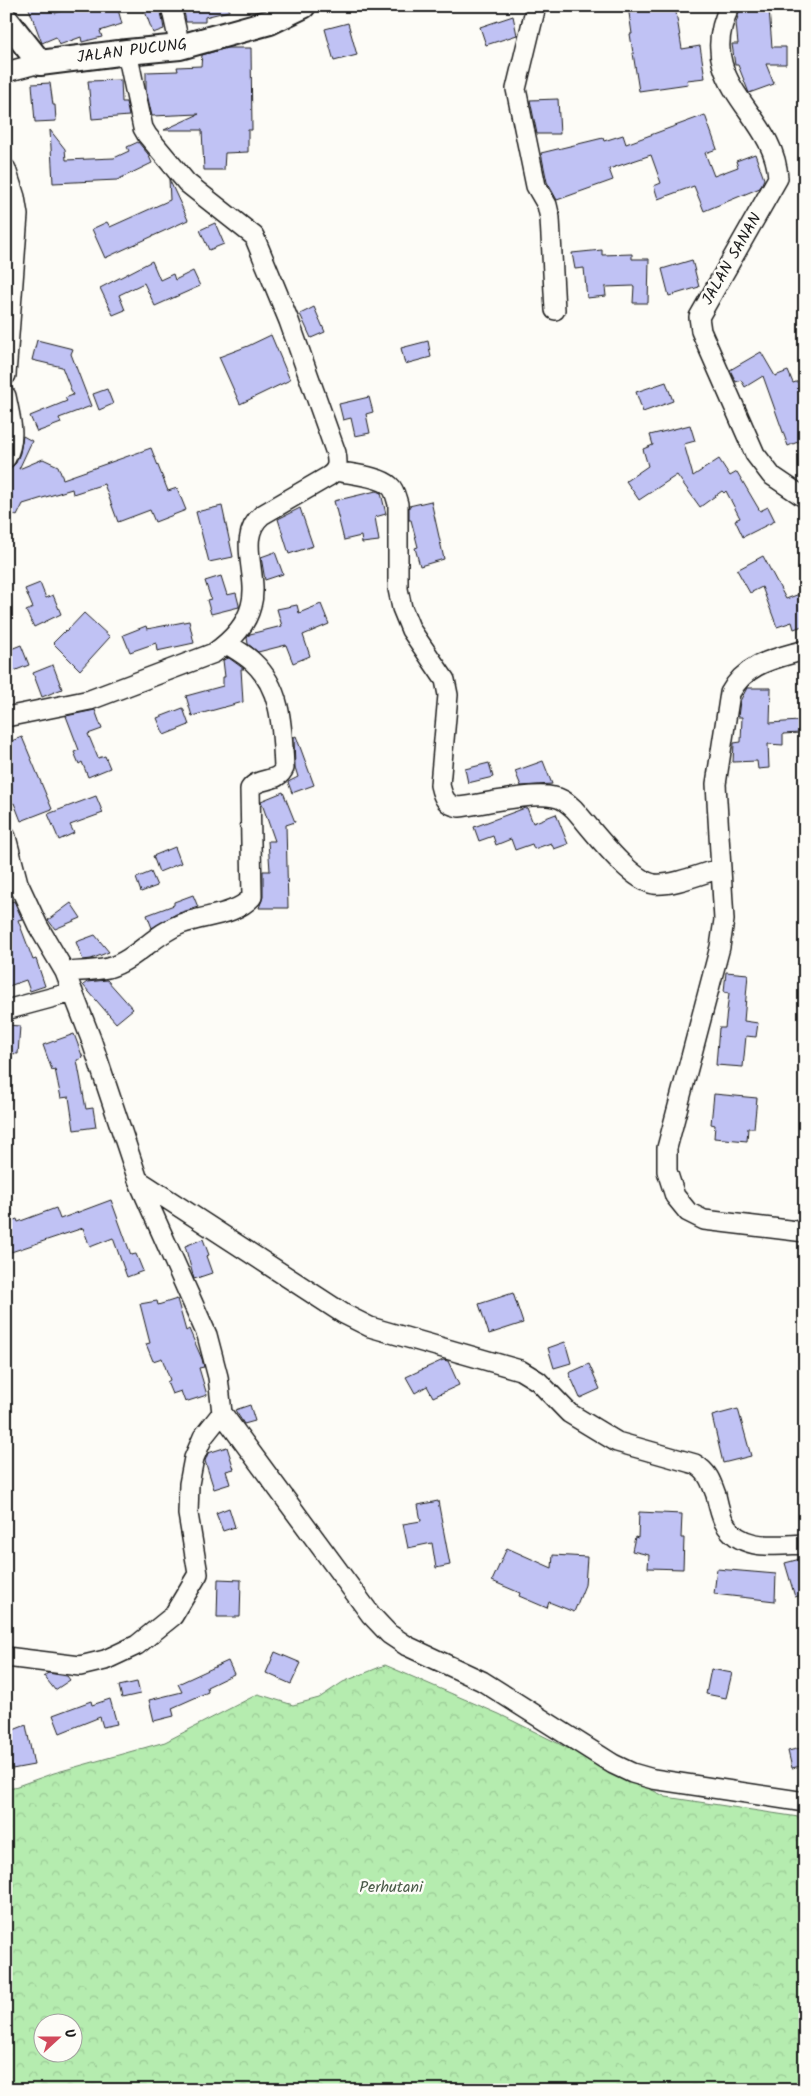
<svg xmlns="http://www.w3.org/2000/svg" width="811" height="2096" font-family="Kalam,sans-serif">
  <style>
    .forest { fill: url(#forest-crowns); stroke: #688466; fill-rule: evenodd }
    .building { fill: #c0c2f4; stroke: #1c1c1c }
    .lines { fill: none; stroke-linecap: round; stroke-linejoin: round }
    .minor-casing { stroke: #1c1c1c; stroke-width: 22 }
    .major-casing { stroke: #1c1c1c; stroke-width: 28 }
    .minor { stroke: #fdfcf7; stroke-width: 19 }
    .major { stroke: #fdfcf7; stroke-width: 24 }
    .labels { text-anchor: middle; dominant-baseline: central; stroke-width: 5; stroke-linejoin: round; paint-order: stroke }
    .street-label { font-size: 16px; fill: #1c1c1c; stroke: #fdfcf7 }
    .park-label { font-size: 16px; fill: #4a5a48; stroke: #fdfcf7 }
  </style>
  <defs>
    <pattern id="forest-crowns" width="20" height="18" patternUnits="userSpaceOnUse" patternTransform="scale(1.25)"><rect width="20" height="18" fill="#b5ecaf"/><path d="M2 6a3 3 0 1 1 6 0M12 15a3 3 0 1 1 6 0" fill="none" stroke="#9bca96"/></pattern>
  </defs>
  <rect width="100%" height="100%" fill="#fdfcf7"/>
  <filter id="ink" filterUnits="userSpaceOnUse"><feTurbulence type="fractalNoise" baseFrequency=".02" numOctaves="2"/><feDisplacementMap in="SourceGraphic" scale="10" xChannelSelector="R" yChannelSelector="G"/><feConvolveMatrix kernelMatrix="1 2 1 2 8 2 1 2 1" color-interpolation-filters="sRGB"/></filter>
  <g filter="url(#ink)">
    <path class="forest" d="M385 1665 499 1714 666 1797 805 1818V2090H6V1790L54 1773 165 1742 258 1694 293 1705 319 1698 343 1682ZM42 2024H72V2054H42Z"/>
    <path class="building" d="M28 6H52L55 13 79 6H117L122 24 100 31 102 37 82 42 81 37 59 45 56 37 42 43Z
      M143 6H160L164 29 153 33Z
      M183 6H229V11L205 17V22H186Z
      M628 6H675L682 49 700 46 705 78 687 80 688 84 639 91 630 34H632Z
      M741 6H747V10L769 9 772 47H786V64H766L774 84 749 93 738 65H735L732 44H738L736 23Z
      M513 16 517 35 486 45 480 27Z
      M348 23 357 55 334 61 325 29Z
      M227 48H251L252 130H248V152L225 153 224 170H204L202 130H164L199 114 152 116 146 90V72L178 71 177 67 201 66 202 55Z
      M121 80 122 102H126L129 116 92 119 88 81Z
      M50 83 53 105H55L56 121 35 122 32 84Z
      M558 99 560 134H537L530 100Z
      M705 115 717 149 705 153 714 176 738 167 736 161 755 154 764 179 760 188 704 211 694 186 658 199 654 186 661 183 651 155 609 169 613 180 557 200 547 182 541 153 603 138 604 141 623 135 626 144Z
      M50 130 65 149 66 160 114 158 129 151 127 147 138 142 148 154 152 163 117 180 53 183Z
      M169 179 188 220 105 258 92 229 107 222 110 227 170 200Z
      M215 223 224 244 209 250 200 230Z
      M602 250V255L632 254V259H649L648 303H633L634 286 605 287 606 296 587 298 584 268 575 269 572 253Z
      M692 260 699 287 669 296 662 269Z
      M152 261 160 280 173 274 175 280 193 271 200 286 155 306 144 283 119 295 125 310 113 315 100 288Z
      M314 307 325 332 311 338 300 314Z
      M271 335 290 380 240 404 219 357 248 346Z
      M37 340 73 349 71 354 91 406 59 418 61 423 37 432 30 416 67 401 65 398 73 395 62 367 32 360Z
      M428 341 431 357 405 364 401 348Z
      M761 352 775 376 788 371 793 383 805 379V402L800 404 805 414V439L788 446 763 376 745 387 741 380 736 382 730 370Z
      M666 382 673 401 643 412 636 392Z
      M107 389 113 404 99 410 93 394Z
      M369 397 373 412 366 414 370 433 355 436 351 418 343 420 339 404Z
      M690 425 695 441 684 444 693 476 719 459 730 476 737 472 760 511 768 507 775 521 743 537 735 520 740 518 726 491 724 493 722 491 700 507 677 475 639 500 626 481 648 466 643 449 653 445 650 435Z
      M23 436 32 441 19 469 43 459 58 466 63 479 151 448 168 491 177 488 186 510 155 522 150 510 118 522 104 484 73 494 72 489 23 504 17 516 6 510V469L12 467 16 463 20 453Z
      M376 491 381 493 386 514 375 517 379 541 362 543 361 536 344 540 334 501Z
      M431 501 444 559 420 566 415 548 418 547 411 520H409V506Z
      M222 506 233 557 209 562 196 512Z
      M300 508 313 546 289 554 278 519Z
      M275 552 283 574 265 580 261 557Z
      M763 556 786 599 805 592V625L794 629 792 622 777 627 762 587 750 593 737 570Z
      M221 576 227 595 236 593 239 605V607L211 614 207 600 211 599 205 581Z
      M40 583 46 598 53 595 61 614 34 627 26 611 33 608 25 589Z
      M321 604 329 624 303 635 310 656 293 663 286 645 258 652 248 644 247 638 250 634 282 626 277 609 297 605 299 613Z
      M84 613 110 637 80 670 53 643 66 630 67 631Z
      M189 621 194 643 157 651 156 643 130 652 123 635 146 626 147 629Z
      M21 645 29 665 6 674V651Z
      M229 658 244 669H241L243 702 192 716 186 696 223 686V677H225L223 660Z
      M53 665 62 689 42 697 33 673Z
      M747 688H771L770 723 799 721 800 733 783 734V745L768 744 769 768 758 769 757 761 733 762 734 743 741 742 742 717H738L740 701Z
      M183 708 189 725 164 735 157 718Z
      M95 710 102 729 88 734 98 758 105 756 110 768 88 777 82 762 79 764 74 752 79 750 66 716Z
      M296 736 314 785 292 793 288 782 298 777 295 767 294 737Z
      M22 737 52 809 21 821 14 803 9 805 6 798V787L11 785 6 772V743Z
      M543 761 552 784 521 786 515 771Z
      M489 763 493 777 468 783 465 769Z
      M283 792 295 822 286 825 288 908H259L263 897V871H270L268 841H275L261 801Z
      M96 796 103 813 70 825 74 833 59 840 48 814Z
      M525 808H527L533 823 556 814 568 844 554 849 551 843 534 849 532 844 515 850 511 839 496 845 493 836 479 841 474 827Z
      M175 847 181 863 159 872 153 856Z
      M151 872 157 886 141 892 136 878Z
      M8 893 11 902 14 901 22 919 18 920 33 960 36 959 45 986 30 991 26 980 6 987Z
      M193 895 198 907 176 914 152 928 147 915 174 905V902Z
      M71 903 81 918 55 929 48 920Z
      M95 935 109 952 91 959 83 960 76 942Z
      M726 972 748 974 744 1021 758 1023 756 1037 746 1036 743 1067 716 1065 719 1028H725L729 993 724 992Z
      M107 980 133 1009 116 1023 83 985 87 982Z
      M6 1025 20 1026 18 1054 6 1053Z
      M74 1034 83 1058 77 1060 86 1109 93 1108 96 1127 74 1130 69 1097 61 1098 55 1069 52 1070 43 1045Z
      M714 1094 757 1098 754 1128H748L747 1141 714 1138 715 1125 711 1124Z
      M111 1200 131 1255 136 1254 143 1271 127 1277 113 1238 90 1247 83 1228 11 1252 6 1239V1223L17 1219 18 1222 56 1208 60 1219Z
      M203 1239 209 1255 206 1256 212 1273 194 1279 185 1246Z
      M513 1293 523 1323 489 1334 479 1304Z
      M177 1299 186 1331 189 1329 202 1359 204 1367 199 1368 207 1395 185 1402 181 1391 172 1394 167 1382 170 1380 162 1358 153 1361 146 1344 150 1343 140 1304 157 1301 158 1305Z
      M565 1342 571 1363 554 1368 548 1348Z
      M443 1360 448 1361 459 1385 433 1397 427 1386 415 1393 406 1377Z
      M589 1364 600 1389 580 1398 569 1373Z
      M250 1405 255 1421 244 1424 235 1410Z
      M738 1409 751 1456 723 1463 712 1416Z
      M227 1447 234 1469 226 1471 230 1484 214 1489 205 1461 208 1453Z
      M438 1501 450 1565 436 1568 432 1543 408 1548 403 1524 421 1521 418 1505Z
      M229 1508 235 1527 223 1531 216 1513Z
      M639 1512 682 1514 681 1538H684L683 1569 648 1568 649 1555 632 1551 635 1537 638 1538Z
      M507 1548 552 1568 553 1555 587 1557 585 1585 574 1612 549 1602 547 1608 519 1596 520 1593 492 1581Z
      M800 1559 801 1564 805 1563V1594L795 1597 785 1563Z
      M717 1569 776 1574 775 1601 714 1594Z
      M218 1579 241 1580 240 1617H217Z
      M275 1652 301 1663 291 1684 266 1673Z
      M228 1661 234 1674 207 1687 208 1692 172 1708 174 1716 154 1721 149 1700 182 1692 178 1684Z
      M711 1669 732 1673 726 1698 706 1694Z
      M48 1673 67 1676 70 1680 55 1690 44 1676Z
      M137 1682 140 1694 122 1698 119 1686Z
      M110 1699 117 1724 103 1727 100 1717 60 1733 53 1715 91 1701 92 1705Z
      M26 1725 34 1765 12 1769 6 1733Z
      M805 1747V1765L792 1768 788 1751Z"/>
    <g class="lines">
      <defs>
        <path id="minor" d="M171 6 180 47
          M536 6 516 89 536 186 547 205 550 218 555 310
          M730 6C691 84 775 112 778 178L699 317 701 331 755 454 771 475 805 498
          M6 72 40 63
          M6 169 15 197 18 215 6 375
          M6 396C10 417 17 438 6 458
          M336 471C349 474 380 476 390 486 395 490 396 498 398 504V589L402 608 411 630 445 680 448 695 440 785C443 798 446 805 459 807 484 804 531 792 554 797 562 798 568 803 574 809 592 829 629 880 654 884 673 886 703 873 721 868
          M805 650C774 659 746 663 730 693L716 784 724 920 720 947 667 1148V1171L675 1196 688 1212 704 1220 805 1232
          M6 717 90 700 214 653C231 641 246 626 251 606 260 575 235 538 262 515L329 476C338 469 338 464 336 453L289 321 254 236 187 183 147 135 143 128 127 52
          M6 837 18 883 38 926 65 972 91 1039 138 1180 207 1335 218 1377 222 1413 203 1437 194 1458 189 1484 188 1514 198 1574 173 1616 137 1645 105 1660 80 1666 6 1657
          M65 972C79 971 94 971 108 968 136 960 154 934 181 924 204 915 235 916 252 897L250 789C258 776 278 784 284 768 282 730 283 690 253 662 246 655 235 649 227 644
          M6 1010 73 992
          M138 1180 344 1314 370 1327 520 1370 538 1381 569 1413 617 1442 695 1464C708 1472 711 1481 716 1495 718 1504 720 1514 724 1522 740 1552 776 1545 805 1544
          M222 1413 371 1615 389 1634 407 1646 482 1681 613 1764 632 1773 653 1779 805 1802"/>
        <path id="major" d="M6 20 40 63 127 52 180 47 270 22 303 6"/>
      </defs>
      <use href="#minor" class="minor-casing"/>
      <use href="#major" class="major-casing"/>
      <use href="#minor" class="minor"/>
      <use href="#major" class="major"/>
    </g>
  </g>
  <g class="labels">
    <g class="street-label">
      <text transform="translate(132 51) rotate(-7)">JALAN PUCUNG</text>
      <text transform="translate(732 259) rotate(-60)">JALAN SANAN</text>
    </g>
    <g class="park-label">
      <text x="391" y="1887">Perhutani</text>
    </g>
  </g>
  <rect width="811" height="2096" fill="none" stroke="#fdfcf7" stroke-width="25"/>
  <rect x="12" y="12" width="786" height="2071" fill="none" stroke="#1c1c1c" stroke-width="2" filter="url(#ink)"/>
  <g transform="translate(58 2038) rotate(69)"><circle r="24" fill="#fdfcf7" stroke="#a3a29f"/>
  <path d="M0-4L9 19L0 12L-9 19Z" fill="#d1495b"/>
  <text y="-8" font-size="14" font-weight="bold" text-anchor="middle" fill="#1c1c1c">U</text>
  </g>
</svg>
